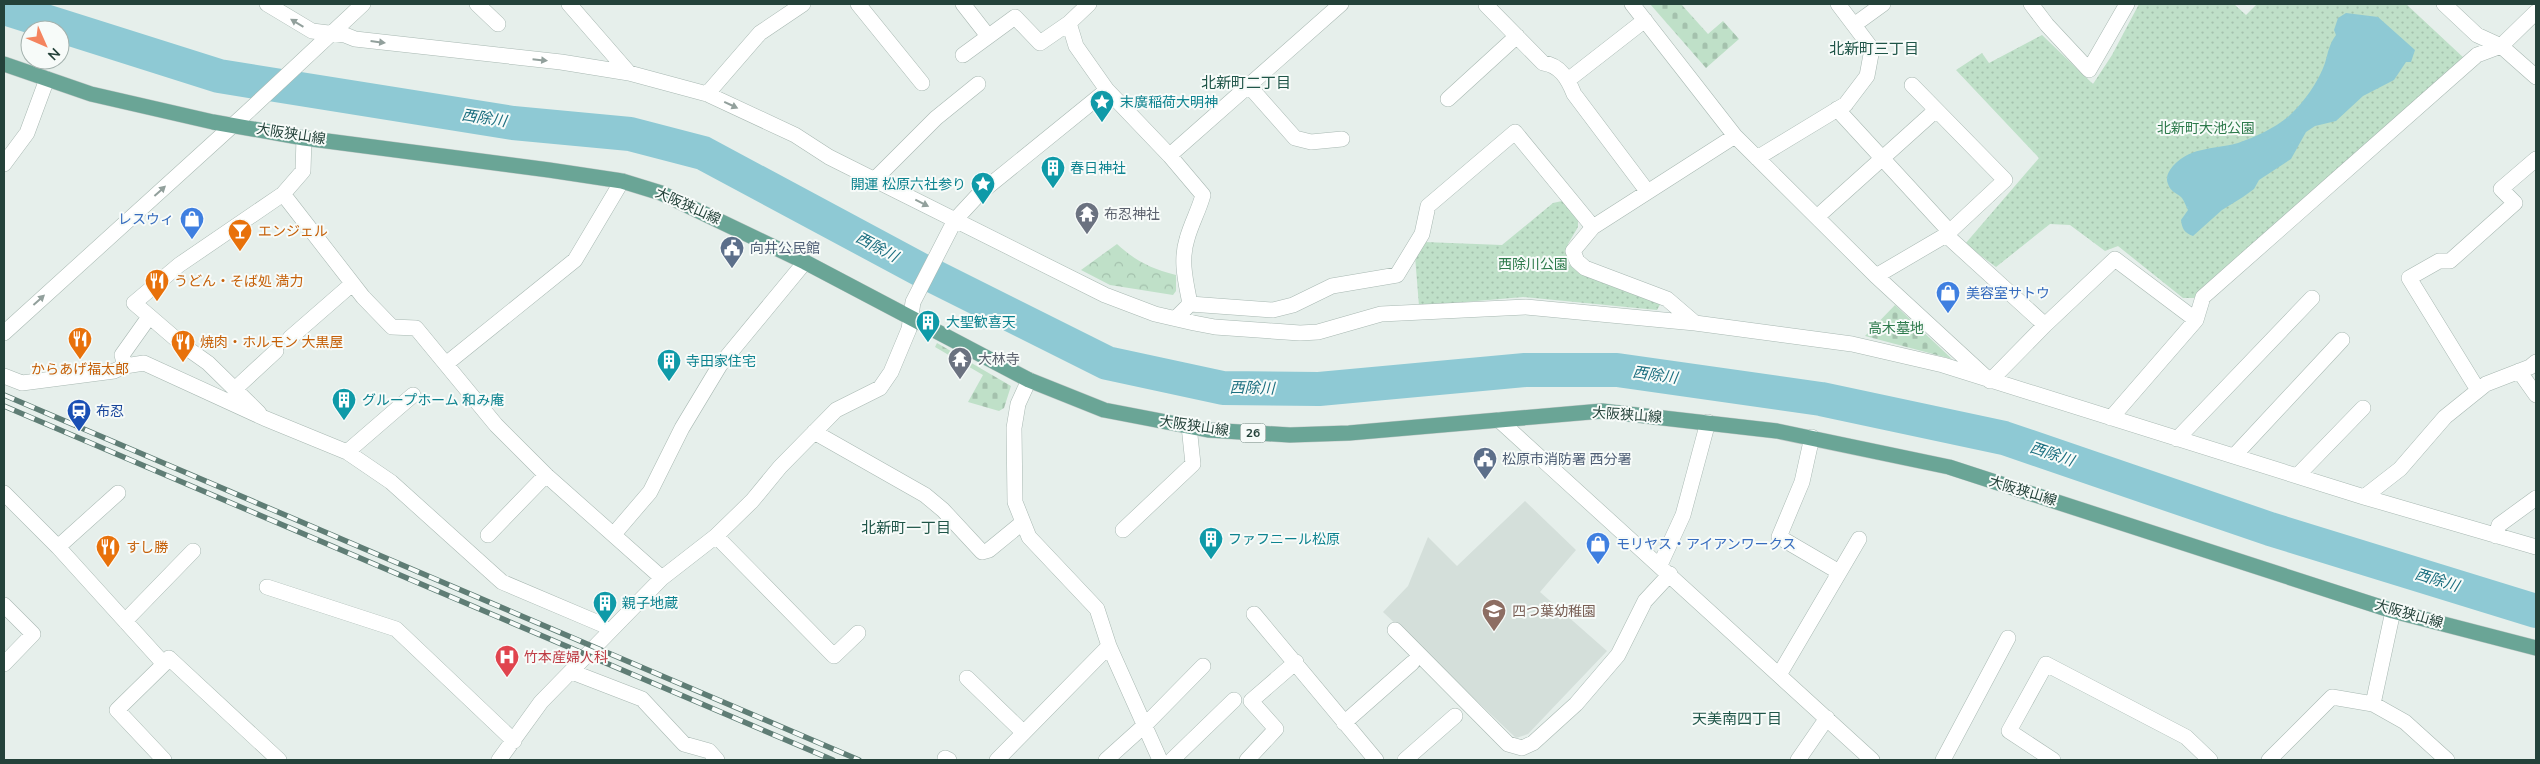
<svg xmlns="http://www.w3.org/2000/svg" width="2540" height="764" font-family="'Nunito Sans','Noto Sans JP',sans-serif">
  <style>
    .built { fill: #d4dfda }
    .forest { fill: url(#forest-crowns) }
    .cemetery { fill: url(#cemetery-stones) }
    .park { fill: url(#park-dots) }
    .water { fill: #8ec9d4 }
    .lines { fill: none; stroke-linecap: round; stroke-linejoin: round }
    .river { stroke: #8ec9d4; stroke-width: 34 }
    .minor-casing { stroke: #a8b8b2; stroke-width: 16 }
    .major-casing { stroke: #c2cac8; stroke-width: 16 }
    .minor { stroke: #fff; stroke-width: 15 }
    .major { stroke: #6aa596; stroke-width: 15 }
    .rail-casing { stroke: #5f7d75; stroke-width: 5.5 }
    .rail { stroke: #f7fbf9; stroke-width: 4; stroke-dasharray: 11; stroke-linecap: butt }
    .oneway { fill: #92a09c }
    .labels { text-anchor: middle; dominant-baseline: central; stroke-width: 4; stroke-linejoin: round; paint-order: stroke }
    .shield { fill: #f7fbf9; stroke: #637a73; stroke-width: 1 }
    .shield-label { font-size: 12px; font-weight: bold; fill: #24423a }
    .culture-label { font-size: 14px; fill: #0d838f; stroke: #f7fbf9; text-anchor: start }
    .park-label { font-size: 14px; fill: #2d7a4b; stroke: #f7fbf9 }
    .street-label { font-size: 14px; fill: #24423a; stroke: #f7fbf9 }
    .worship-label { font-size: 14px; fill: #5b616d; stroke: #f7fbf9; text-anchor: start }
    .shop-label { font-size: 14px; fill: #366cbe; stroke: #f7fbf9; text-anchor: start }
    .food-label { font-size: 14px; fill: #c56008; stroke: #f7fbf9; text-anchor: start }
    .service-label { font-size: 14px; fill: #4e5e75; stroke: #f7fbf9; text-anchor: start }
    .transit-label { font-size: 14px; fill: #164399; stroke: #f7fbf9; text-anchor: start }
    .education-label { font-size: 14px; fill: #785e54; stroke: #f7fbf9; text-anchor: start }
    .health-label { font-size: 14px; fill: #be3a42; stroke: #f7fbf9; text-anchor: start }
    .neighbourhood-label { font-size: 15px; fill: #1f5548; stroke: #f7fbf9 }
    .water-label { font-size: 15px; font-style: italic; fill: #1c6f80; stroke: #f7fbf9 }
  </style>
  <defs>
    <pattern id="forest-crowns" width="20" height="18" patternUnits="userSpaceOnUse" patternTransform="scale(1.25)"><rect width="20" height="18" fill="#bfe0c8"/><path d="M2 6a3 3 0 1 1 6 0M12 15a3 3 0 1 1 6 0" fill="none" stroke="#a4c1ad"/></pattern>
    <pattern id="cemetery-stones" width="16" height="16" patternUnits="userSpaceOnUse" patternTransform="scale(1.25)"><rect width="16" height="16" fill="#bfe0c8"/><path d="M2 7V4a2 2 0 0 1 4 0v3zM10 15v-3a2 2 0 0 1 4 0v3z" fill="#a4c1ad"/></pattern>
    <pattern id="park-dots" width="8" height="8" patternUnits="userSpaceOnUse" patternTransform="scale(1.25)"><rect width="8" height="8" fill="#bfe0c8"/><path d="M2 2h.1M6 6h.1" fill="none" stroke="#a4c1ad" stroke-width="1.8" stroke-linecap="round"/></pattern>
  </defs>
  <rect width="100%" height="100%" fill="#e6efeb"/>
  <path class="built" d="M1525 501 1576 550 1540 592 1607 651 1528 734 1516 738 1383 612 1408 586 1428 537 1457 566Z"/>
  <path class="forest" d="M1117 244C1137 262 1150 268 1176 275V291L1173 295 1110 285 1081 270Z"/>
  <path class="cemetery" d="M1650 4H1681L1708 34 1723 21 1739 39 1706 68Z
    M1895 305 1952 359 1865 336Z
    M937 343 1011 386 1004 408 999 411 968 402 983 375 935 347Z"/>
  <path class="park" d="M2139 4H2234L2246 15 2257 4H2406L2465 59 2194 298H2183L2118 246 2105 251 2070 225 2050 224 1996 267 1965 244 2039 158 1956 70 1982 53 1989 63 2042 35 2093 84 2112 55Z
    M1562 201 1578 217V227L1568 244 1567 263 1579 273 1662 301 1657 310 1523 297 1419 306 1415 256 1424 242 1502 245 1553 203Z"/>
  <path class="water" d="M2346 13 2378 17 2415 50 2411 62H2406L2394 80 2363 96 2336 121 2315 126 2306 132 2291 159 2259 180 2254 189 2243 197 2222 210 2193 236C2184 233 2182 228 2181 220L2188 210C2186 206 2184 200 2181 197 2175 192 2171 192 2168 184 2166 179 2167 175 2170 170 2187 146 2213 150 2238 143 2256 137 2275 128 2289 116 2304 102 2318 83 2325 63 2328 53 2329 44 2336 35L2334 30 2338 18Z"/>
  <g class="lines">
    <path class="river" d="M4 8 219 76 513 123 630 134 703 153 921 270 1107 363 1223 388 1319 389 1525 370H1617L1821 399 2004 438 2270 529 2536 611"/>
    <defs>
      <path id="minor" d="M267 4 312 31 345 35 355 39 561 62 629 73 707 94 795 135 829 157 1105 295 1155 314 1194 323 1215 327 1300 333 1318 332 1381 314 1526 307 1695 323 1852 344 1943 365 2364 497 2536 547
        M477 4 498 24
        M569 4 629 73
        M858 4 922 83
        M963 4 988 36
        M1632 4 1735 136 1876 276 1946 235 2005 180 1912 85
        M1838 4 1872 49 1867 76 1845 105
        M2031 4 2047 25 2089 70 2127 4
        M2444 4 2477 35 2501 46
        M1486 5 1543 63C1560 65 1568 79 1574 94L1647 191
        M2536 12 2501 46 2536 77
        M1854 25 1883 4
        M963 55 1015 17 1040 43 1069 23
        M1568 80 1645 20
        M1249 86 1295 138 1311 142 1342 139
        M1107 90 1170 156 1203 195C1199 210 1191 224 1187 239 1180 261 1186 282 1190 304
        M707 94 760 33 803 4
        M1448 99 1517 36
        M1837 109 1950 232
        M304 138 303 171 283 194 363 297 392 327 416 328 496 425 546 475 662 578
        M1170 155 1341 4
        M1757 158 1846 104
        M4 164 27 133 47 79
        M875 179 936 118 978 84
        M1817 217 1936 110
        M1946 235 2045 325 2115 259 2196 320
        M1876 276 1990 381 2045 325
        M1177 317 1190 304 1273 310 1293 305 1332 286 1397 275 1422 234 1428 206 1515 132 1593 227
        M1695 323 1667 299 1585 268 1577 261 1573 251 1593 227 1735 136
        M4 333 242 117 363 4
        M290 338 352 284
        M446 364 575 260 622 181
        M125 366 122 355 149 317
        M2519 371 2536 395
        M4 376 22 383 114 371 125 366 144 363 264 418 347 452 413 395
        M1029 380 1018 404 1014 428 1015 502 1029 537 1097 609 1109 646 1160 760
        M236 388 276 351
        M2478 390 2409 278 2439 261H2450L2515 203 2501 189 2536 159
        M259 413 208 363 184 346 134 303 179 265 283 194
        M2111 418 2196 320 2203 297 2477 55 2501 46
        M1499 420 1872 760
        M814 432 925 495 943 510 982 552 989 550 1022 523
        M1812 437 1802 482 1779 537 1839 572
        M2177 439 2312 298
        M347 452 391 482 502 582 601 624
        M2234 456 2342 340
        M2297 476 2363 408
        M4 493 58 547 164 664 169 658 279 760
        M2364 497 2400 469 2445 417 2486 384 2530 367 2536 362
        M1123 530 1193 464 1189 426
        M614 534 650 492 682 428 720 365 805 262
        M488 535 546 475
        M716 536 834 656 858 633
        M2496 536 2499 525 2536 498
        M58 547 118 493
        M1660 565 1683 515 1708 422
        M267 587 396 629 514 741
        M4 605 33 634 4 664
        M1254 614 1376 760
        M125 621 193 551
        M1395 630 1508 744 1522 748 1533 743 1576 704 1618 655 1645 601 1670 574
        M164 664 117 710 164 760
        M572 672 642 699 684 744 709 751 717 760
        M1779 675 1859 539
        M967 678 1023 732
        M2373 704 2393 611
        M1344 723 1412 663
        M945 758 949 760
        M499 760 541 702 662 578 716 536 752 501 780 467 836 410 880 388 891 372 909 329 913 302 955 220 980 193 1107 90 1076 46 1069 23 1089 4
        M997 760 1109 646
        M1106 760 1146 724 1203 666
        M1172 760 1234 700
        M1247 760 1276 729 1251 701 1296 662
        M1405 760 1455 716
        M1798 760 1827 718
        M1943 760 2008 638
        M2053 760 2009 731 2046 664 2186 737 2210 760
        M2269 760 2332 697 2373 704 2405 722 2447 760"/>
      <path id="major" d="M4 64 91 94 213 122 304 138 549 170 622 181 661 193 805 262 1029 380 1104 410 1208 430 1290 435 1349 433 1602 411 1777 431 1949 467 2393 611 2536 648"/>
    </defs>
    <use href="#minor" class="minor-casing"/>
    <use href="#major" class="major-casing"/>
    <use href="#minor" class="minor"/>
    <use href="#major" class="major"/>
    <defs>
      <path id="rail" d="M4 395 859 760
        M4 406 833 760"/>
    </defs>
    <use href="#rail" class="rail-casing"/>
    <use href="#rail" class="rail"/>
  </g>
  <defs><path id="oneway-solid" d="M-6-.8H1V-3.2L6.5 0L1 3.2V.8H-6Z" transform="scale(1.25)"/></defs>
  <g class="oneway">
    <use href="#oneway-solid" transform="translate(297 23) rotate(-149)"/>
    <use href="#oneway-solid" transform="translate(378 42) rotate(7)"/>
    <use href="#oneway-solid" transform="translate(540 60) rotate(6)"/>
    <use href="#oneway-solid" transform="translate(731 105) rotate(25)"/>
    <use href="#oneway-solid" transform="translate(160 191) rotate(-42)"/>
    <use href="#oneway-solid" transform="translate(922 203) rotate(27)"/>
    <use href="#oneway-solid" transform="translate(39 300) rotate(-42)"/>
  </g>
  <defs>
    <symbol id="sight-pin" viewBox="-11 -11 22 30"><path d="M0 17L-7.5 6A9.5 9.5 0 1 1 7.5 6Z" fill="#0f9aa8" stroke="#f7fbf9"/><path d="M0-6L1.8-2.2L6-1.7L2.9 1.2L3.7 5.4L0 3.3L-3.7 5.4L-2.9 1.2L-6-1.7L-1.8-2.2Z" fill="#fff"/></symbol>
    <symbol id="building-pin" viewBox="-11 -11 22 30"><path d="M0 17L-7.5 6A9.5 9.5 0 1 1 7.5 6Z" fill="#0f9aa8" stroke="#f7fbf9"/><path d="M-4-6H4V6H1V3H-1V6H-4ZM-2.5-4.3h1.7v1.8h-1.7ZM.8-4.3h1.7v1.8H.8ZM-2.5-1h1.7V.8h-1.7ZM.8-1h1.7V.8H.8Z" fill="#fff"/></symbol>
    <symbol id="temple-pin" viewBox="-11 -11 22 30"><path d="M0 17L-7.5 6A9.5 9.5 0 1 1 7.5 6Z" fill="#6b7280" stroke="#f7fbf9"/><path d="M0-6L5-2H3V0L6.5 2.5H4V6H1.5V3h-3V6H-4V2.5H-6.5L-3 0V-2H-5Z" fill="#fff"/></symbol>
    <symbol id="shop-pin" viewBox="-11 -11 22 30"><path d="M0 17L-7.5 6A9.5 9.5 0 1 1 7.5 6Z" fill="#3f7fe0" stroke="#f7fbf9"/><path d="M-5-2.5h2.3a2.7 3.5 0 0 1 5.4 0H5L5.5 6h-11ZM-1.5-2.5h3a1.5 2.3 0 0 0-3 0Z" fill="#fff"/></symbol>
    <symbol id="bar-pin" viewBox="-11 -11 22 30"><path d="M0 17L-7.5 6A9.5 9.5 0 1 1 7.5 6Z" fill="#e8710a" stroke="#f7fbf9"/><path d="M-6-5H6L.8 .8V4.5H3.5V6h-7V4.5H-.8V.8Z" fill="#fff"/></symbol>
    <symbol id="civic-pin" viewBox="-11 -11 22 30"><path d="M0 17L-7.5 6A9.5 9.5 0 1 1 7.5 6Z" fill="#5c6f8a" stroke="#f7fbf9"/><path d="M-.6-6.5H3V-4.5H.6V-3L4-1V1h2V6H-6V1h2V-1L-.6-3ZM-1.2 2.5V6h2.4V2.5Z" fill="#fff"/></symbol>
    <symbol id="restaurant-pin" viewBox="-11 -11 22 30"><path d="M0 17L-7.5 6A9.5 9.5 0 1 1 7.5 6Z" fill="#e8710a" stroke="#f7fbf9"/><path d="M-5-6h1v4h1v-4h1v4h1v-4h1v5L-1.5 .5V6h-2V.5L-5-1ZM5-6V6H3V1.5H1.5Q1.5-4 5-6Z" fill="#fff"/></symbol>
    <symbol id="station-pin" viewBox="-11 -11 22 30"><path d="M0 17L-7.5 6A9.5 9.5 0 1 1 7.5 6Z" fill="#1a4fb4" stroke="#f7fbf9"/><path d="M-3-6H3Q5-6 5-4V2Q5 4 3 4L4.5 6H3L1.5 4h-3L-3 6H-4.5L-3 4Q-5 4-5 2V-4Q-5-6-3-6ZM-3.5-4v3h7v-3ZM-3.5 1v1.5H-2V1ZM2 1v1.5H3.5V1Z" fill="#fff"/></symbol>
    <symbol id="school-pin" viewBox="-11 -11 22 30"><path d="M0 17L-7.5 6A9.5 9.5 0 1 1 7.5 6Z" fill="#8d6e63" stroke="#f7fbf9"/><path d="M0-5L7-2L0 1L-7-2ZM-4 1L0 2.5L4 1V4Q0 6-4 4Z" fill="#fff"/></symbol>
    <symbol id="hospital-pin" viewBox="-11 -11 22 30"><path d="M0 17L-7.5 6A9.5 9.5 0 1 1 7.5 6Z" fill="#e0444e" stroke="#f7fbf9"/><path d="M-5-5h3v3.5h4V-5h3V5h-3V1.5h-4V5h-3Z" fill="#fff"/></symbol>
  </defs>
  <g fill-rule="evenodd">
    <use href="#sight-pin" x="1088" y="88" width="28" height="38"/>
    <use href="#building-pin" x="1039" y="154" width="28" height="38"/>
    <use href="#sight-pin" x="969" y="170" width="28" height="38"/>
    <use href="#temple-pin" x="1073" y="200" width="28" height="38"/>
    <use href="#shop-pin" x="178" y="205" width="28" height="38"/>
    <use href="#bar-pin" x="226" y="217" width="28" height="38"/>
    <use href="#civic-pin" x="718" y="234" width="28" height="38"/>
    <use href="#restaurant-pin" x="143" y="267" width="28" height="38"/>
    <use href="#shop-pin" x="1934" y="279" width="28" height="38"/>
    <use href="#building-pin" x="914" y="308" width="28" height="38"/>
    <use href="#restaurant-pin" x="66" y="325" width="28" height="38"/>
    <use href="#restaurant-pin" x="169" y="328" width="28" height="38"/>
    <use href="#temple-pin" x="946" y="345" width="28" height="38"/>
    <use href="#building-pin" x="655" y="347" width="28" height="38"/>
    <use href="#building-pin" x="330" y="386" width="28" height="38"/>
    <use href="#station-pin" x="65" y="397" width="28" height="38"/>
    <use href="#civic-pin" x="1471" y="445" width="28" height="38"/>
    <use href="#building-pin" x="1197" y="525" width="28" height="38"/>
    <use href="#shop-pin" x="1584" y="530" width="28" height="38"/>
    <use href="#restaurant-pin" x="94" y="533" width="28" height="38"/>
    <use href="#building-pin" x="591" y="589" width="28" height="38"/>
    <use href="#school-pin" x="1480" y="597" width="28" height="38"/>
    <use href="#hospital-pin" x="493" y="643" width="28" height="38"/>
  </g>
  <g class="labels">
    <rect class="shield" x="1240.5" y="423.5" width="25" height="19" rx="4"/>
    <g class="shield-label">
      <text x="1253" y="433">26</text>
    </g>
    <g class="culture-label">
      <text x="1120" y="102">末廣稲荷大明神</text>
      <text x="1070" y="168">春日神社</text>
      <text x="966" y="184" text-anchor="end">開運 松原六社参り</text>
      <text x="946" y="322">大聖歓喜天</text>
      <text x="686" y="361">寺田家住宅</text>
      <text x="362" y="400">グループホーム 和み庵</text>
      <text x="1228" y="539">ファフニール松原</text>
      <text x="622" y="603">親子地蔵</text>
    </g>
    <g class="park-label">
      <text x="2206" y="128">北新町大池公園</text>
      <text x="1533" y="264">西除川公園</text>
      <text x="1896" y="328">高木墓地</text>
    </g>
    <g class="street-label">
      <text transform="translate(291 134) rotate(9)">大阪狭山線</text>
      <text transform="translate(688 206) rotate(24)">大阪狭山線</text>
      <text transform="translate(1627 415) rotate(4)">大阪狭山線</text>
      <text transform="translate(1194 426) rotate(8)">大阪狭山線</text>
      <text transform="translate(2023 491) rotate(17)">大阪狭山線</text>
      <text transform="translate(2409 614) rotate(16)">大阪狭山線</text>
    </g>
    <g class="worship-label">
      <text x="1104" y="214">布忍神社</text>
      <text x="978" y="359">大林寺</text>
    </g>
    <g class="shop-label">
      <text x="174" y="219" text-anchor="end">レスウィ</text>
      <text x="1966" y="293">美容室サトウ</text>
      <text x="1616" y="544">モリヤス・アイアンワークス</text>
    </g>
    <g class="food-label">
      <text x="258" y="231">エンジェル</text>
      <text x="174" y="281">うどん・そば処 満力</text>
      <text x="200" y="342">焼肉・ホルモン 大黒屋</text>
      <text x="80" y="369" text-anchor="middle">からあげ福太郎</text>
      <text x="126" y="547">すし勝</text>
    </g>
    <g class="service-label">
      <text x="750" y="248">向井公民館</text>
      <text x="1502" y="459">松原市消防署 西分署</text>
    </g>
    <g class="transit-label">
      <text x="96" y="411">布忍</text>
    </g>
    <g class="education-label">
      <text x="1512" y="611">四つ葉幼稚園</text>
    </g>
    <g class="health-label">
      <text x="524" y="657">竹本産婦人科</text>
    </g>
    <g class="neighbourhood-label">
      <text x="1874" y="49">北新町三丁目</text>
      <text x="1246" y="83">北新町二丁目</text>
      <text x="906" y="528">北新町一丁目</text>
      <text x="1737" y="719">天美南四丁目</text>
    </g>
    <g class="water-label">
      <text transform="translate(484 118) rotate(9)">西除川</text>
      <text transform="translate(877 247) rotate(28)">西除川</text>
      <text transform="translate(1655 375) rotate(8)">西除川</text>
      <text transform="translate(1252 388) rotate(1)">西除川</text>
      <text transform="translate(2052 454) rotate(19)">西除川</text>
      <text transform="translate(2437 580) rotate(17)">西除川</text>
    </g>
  </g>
  <rect width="2540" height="764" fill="none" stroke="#24423a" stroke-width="10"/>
  <g transform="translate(45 45) rotate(135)"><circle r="24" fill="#f7fbf9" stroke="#a3b1ad"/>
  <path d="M0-4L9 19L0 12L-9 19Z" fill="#f4845f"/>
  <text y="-8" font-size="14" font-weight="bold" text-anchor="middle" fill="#24423a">N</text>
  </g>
</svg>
